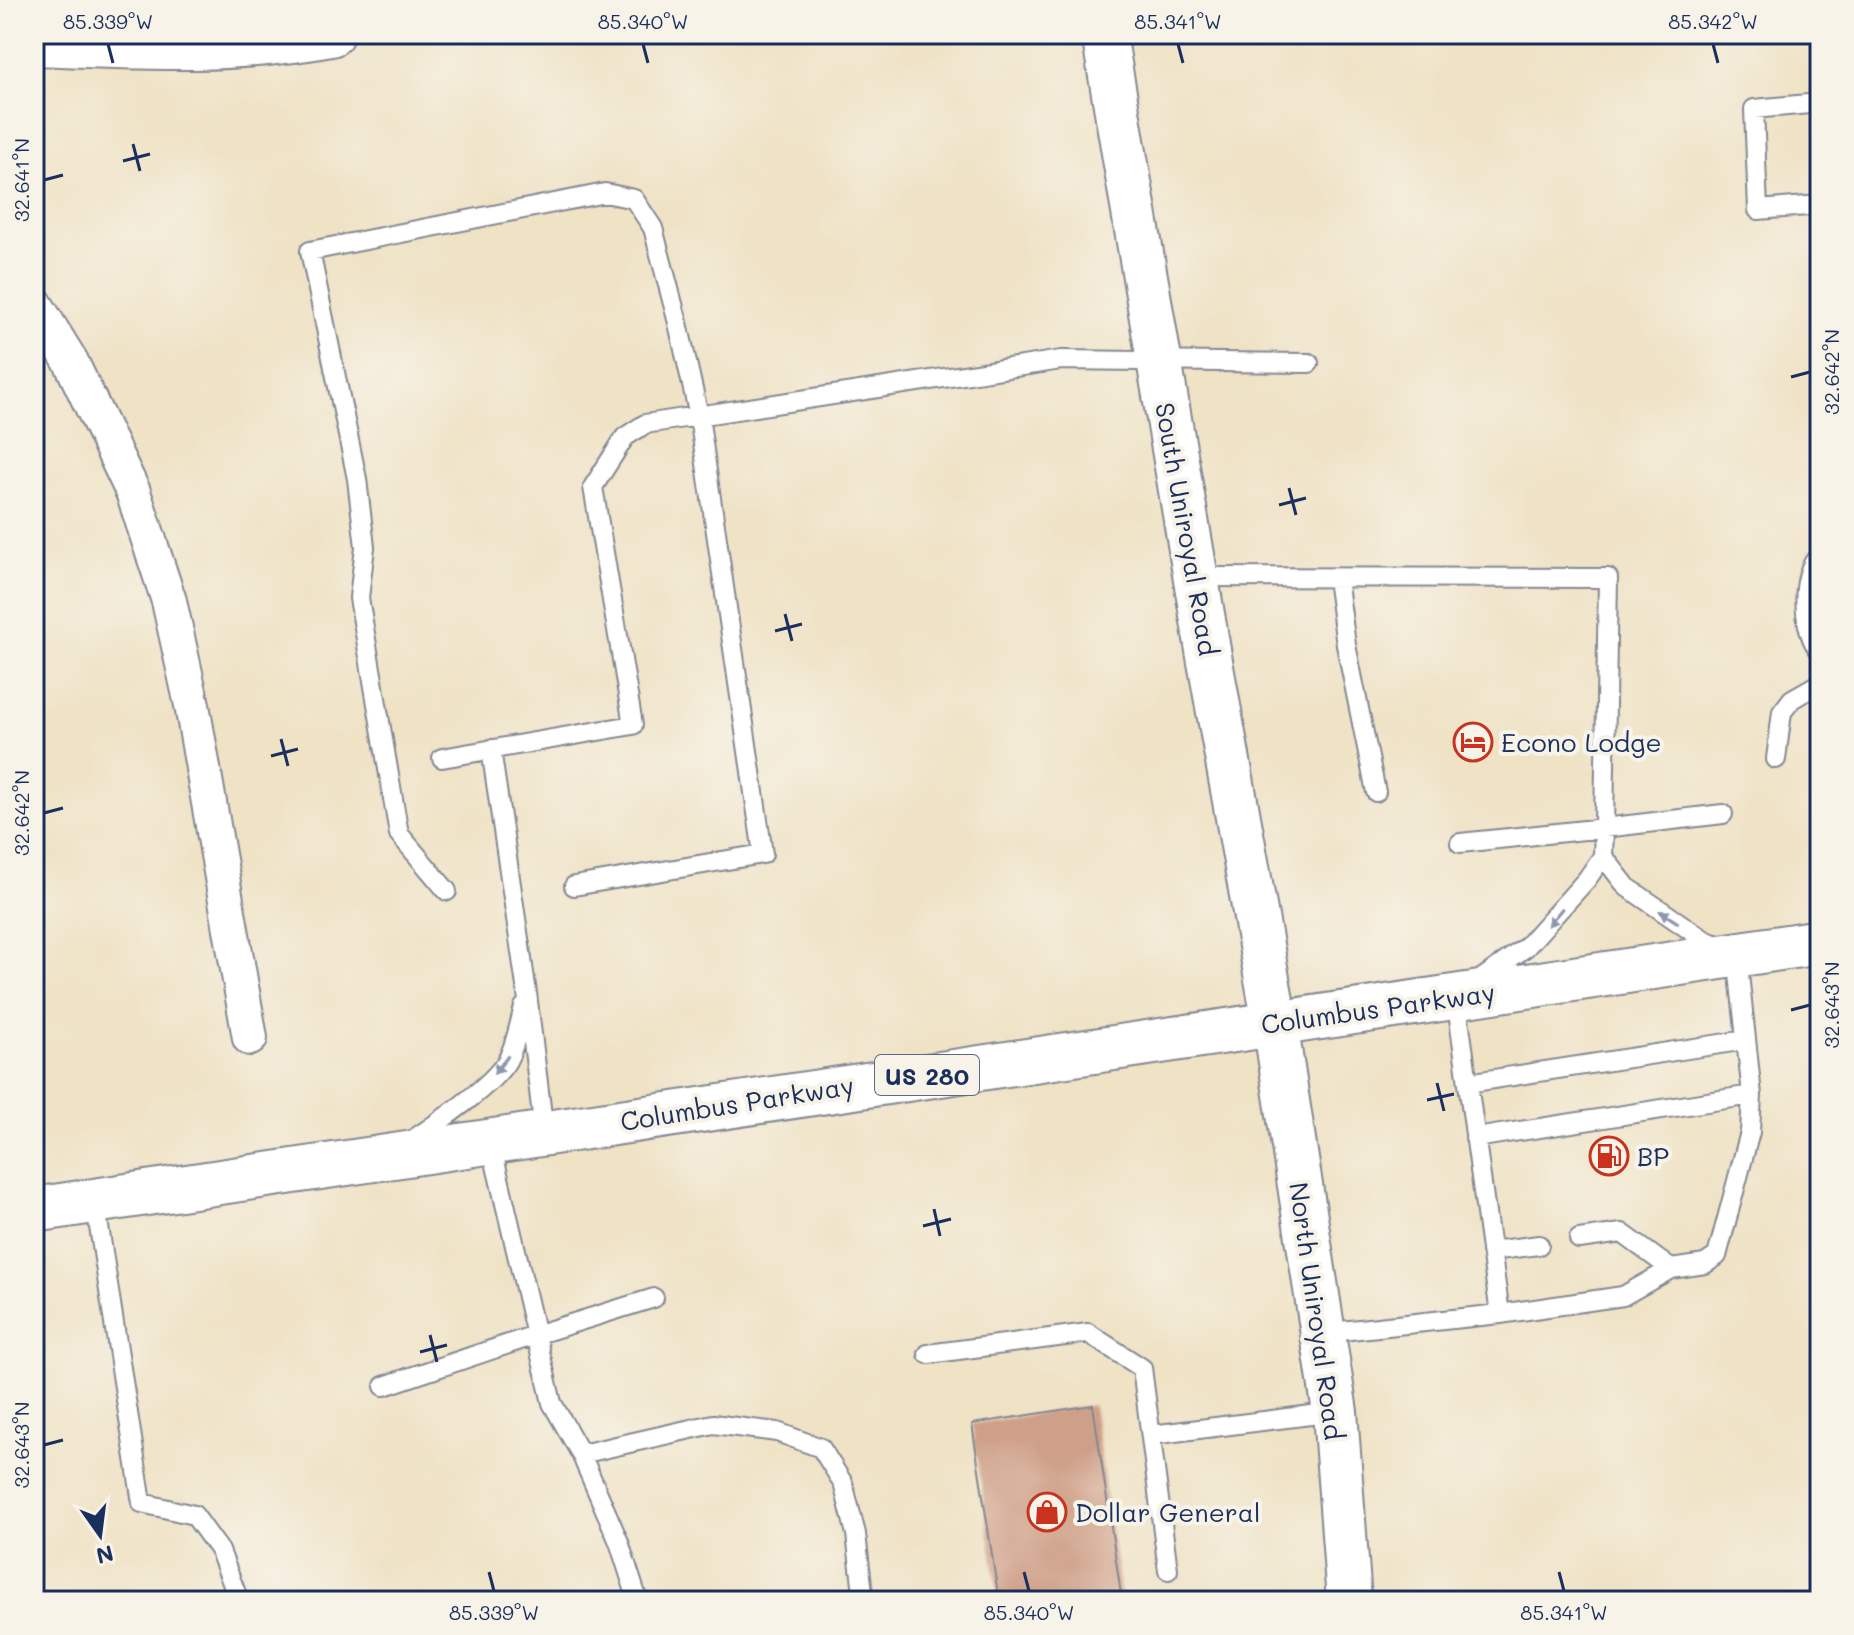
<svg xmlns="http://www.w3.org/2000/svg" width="1854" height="1635" font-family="Mali,sans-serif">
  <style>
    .building { fill: #cfa089 }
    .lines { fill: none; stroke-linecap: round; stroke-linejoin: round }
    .lane-casing { stroke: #858892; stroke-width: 22 }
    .street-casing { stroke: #858892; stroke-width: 38 }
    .secondary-casing { stroke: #858892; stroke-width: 48 }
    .highway-casing { stroke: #858892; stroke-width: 48 }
    .lane { stroke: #fff; stroke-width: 18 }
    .street { stroke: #fff; stroke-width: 34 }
    .secondary { stroke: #fff; stroke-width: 44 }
    .highway { stroke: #fff; stroke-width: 44 }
    .oneway { fill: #8d97ae }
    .ticks { fill: none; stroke: #1b2f5e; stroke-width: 3 }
    .labels { text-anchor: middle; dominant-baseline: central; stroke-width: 8; stroke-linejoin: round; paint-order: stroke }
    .shield { fill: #f7f3e8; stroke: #5d6a87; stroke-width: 2 }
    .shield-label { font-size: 24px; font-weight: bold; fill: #1b2f5e }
    .street-label { font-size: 26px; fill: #1b2f5e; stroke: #f7f3e8 }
    .poi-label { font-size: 26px; fill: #1b2f5e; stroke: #f7f3e8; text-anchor: start }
    .neatline { fill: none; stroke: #1b2f5e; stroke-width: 3 }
    .ticks-label { font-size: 20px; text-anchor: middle; fill: #1b2f5e }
  </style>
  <rect width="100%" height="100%" fill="#f7f3e8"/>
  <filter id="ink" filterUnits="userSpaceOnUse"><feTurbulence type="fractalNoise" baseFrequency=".0125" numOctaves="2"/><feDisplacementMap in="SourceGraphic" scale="16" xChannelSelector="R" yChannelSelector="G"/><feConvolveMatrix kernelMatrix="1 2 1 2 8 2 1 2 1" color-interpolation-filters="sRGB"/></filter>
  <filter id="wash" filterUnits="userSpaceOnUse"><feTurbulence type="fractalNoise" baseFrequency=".006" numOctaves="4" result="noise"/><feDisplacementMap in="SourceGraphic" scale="32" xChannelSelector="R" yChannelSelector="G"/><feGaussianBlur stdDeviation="1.8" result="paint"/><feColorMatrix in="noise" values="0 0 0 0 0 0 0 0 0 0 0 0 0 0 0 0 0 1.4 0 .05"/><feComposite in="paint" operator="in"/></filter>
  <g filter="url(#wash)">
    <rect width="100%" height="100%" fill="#efe2c5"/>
    <g id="blocks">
      <path class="building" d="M1093 1405 1122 1601H999L972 1424Z"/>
    </g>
  </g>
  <g filter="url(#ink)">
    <use href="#blocks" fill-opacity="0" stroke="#858892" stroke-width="2"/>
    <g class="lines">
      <defs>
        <path id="lane" d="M1820 103 1754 109 1758 210 1820 205
          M1820 555C1799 572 1802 633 1820 651
          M1196 577 1608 578 1604 828 1460 843
          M1337 578 1346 645 1376 792
          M491 749 527 993 544 1132
          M442 758 633 725 593 487 625 437 645 424 1061 360 1309 363
          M1776 759 1782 712 1792 699 1820 683
          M447 891 399 834 359 598 365 547 357 479 310 251 605 193 634 199 653 228 678 323 699 416 763 854 574 886
          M1477 982 1526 947 1587 879 1603 856 1604 828 1723 814
          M1456 997 1500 1314
          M1468 1083 1746 1040
          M1475 1138 1752 1095
          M490 1140 552 1403 581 1454 619 1542 638 1601
          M411 1141C437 1123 491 1087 507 1061 516 1044 519 1025 524 1007
          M95 1201 142 1503 194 1515 220 1551 239 1601
          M1579 1239 1622 1233 1671 1269
          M1491 1251 1539 1245
          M1322 1333 1500 1314 1623 1296 1671 1269 1705 1264 1717 1256 1750 1132 1752 1095 1737 955 1703 939 1627 887 1603 856
          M928 1354 1088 1333 1142 1368 1168 1570
          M384 1386 535 1335 654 1298
          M1151 1435 1335 1412
          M581 1454 713 1424 777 1432 821 1448 843 1483 856 1534 864 1601"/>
        <path id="street" d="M34 302 71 362 133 492 169 601 192 705 250 1038"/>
        <path id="secondary" d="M1104 34 1209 656 1275 1023 1335 1412 1349 1601
          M34 43C132 47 234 53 331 34"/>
        <path id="highway" d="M34 1210 1820 942"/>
      </defs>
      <use href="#lane" class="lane-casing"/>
      <use href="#street" class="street-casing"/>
      <use href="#secondary" class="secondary-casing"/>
      <use href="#highway" class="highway-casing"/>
      <use href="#lane" class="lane"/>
      <use href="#street" class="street"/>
      <use href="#secondary" class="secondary"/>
      <use href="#highway" class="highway"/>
    </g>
    <defs><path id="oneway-solid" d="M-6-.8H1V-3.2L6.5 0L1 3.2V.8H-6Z" transform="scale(2)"/></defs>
    <g class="oneway">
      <use href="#oneway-solid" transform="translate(1555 917) rotate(130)"/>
      <use href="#oneway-solid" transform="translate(1669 917) rotate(-147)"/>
      <use href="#oneway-solid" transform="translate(501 1065) rotate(128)"/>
    </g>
  </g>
  <path class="ticks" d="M108 44 113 63M643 44 648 63M1178 44 1183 63M1713 44 1718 63M133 144 140 171M123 161 150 154M44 180 63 175M1791 377 1810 372M1289 488 1296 515M1279 505 1306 498M785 614 792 641M775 631 802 624M281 739 288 766M271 756 298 749M44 813 63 808M1791 1010 1810 1005M1437 1083 1444 1111M1427 1100 1454 1094M934 1209 940 1236M923 1226 951 1219M430 1335 437 1362M420 1352 447 1345M44 1445 63 1440M489 1572 494 1591M1024 1572 1029 1591M1559 1572 1564 1591"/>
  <defs>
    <symbol id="hotel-ring" viewBox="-11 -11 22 22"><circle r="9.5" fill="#f7f3e8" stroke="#c8321e" stroke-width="1.5"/><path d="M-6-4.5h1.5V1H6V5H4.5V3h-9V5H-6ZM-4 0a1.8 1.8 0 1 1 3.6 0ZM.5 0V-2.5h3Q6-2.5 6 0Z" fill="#c8321e"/></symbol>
    <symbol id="fuel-ring" viewBox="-11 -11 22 22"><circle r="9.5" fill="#f7f3e8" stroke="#c8321e" stroke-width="1.5"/><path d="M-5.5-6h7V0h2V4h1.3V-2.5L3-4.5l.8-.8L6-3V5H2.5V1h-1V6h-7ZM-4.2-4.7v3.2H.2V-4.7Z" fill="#c8321e"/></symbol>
    <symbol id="shop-ring" viewBox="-11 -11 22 22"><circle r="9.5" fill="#f7f3e8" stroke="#c8321e" stroke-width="1.5"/><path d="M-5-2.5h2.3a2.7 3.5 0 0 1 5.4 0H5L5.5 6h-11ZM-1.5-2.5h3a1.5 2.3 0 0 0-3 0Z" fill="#c8321e"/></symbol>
  </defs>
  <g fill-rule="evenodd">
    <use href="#hotel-ring" x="1451" y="720" width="44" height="44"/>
    <use href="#fuel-ring" x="1587" y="1134" width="44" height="44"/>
    <use href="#shop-ring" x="1025" y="1490" width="44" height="44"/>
  </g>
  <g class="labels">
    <rect class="shield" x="875" y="1055" width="104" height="40" rx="6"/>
    <g class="shield-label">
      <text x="927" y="1075">US 280</text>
    </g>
    <g class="street-label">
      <text transform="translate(1187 529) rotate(80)">South Uniroyal Road</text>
      <text transform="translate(1378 1008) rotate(-8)">Columbus Parkway</text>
      <text transform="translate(737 1103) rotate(-9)">Columbus Parkway</text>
      <text transform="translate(1317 1311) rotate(82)">North Uniroyal Road</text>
    </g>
    <g class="poi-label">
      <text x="1501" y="742">Econo Lodge</text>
      <text x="1637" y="1156">BP</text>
      <text x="1075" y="1512">Dollar General</text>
    </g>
  </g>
  <rect width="1854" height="1635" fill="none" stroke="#f7f3e8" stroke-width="88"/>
  <g transform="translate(100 1535) rotate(166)" stroke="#f7f3e8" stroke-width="6" paint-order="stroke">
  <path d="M0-6L14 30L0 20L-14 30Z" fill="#1b2f5e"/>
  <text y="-12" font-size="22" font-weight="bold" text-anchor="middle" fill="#1b2f5e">N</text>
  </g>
  <rect x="44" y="44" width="1766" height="1547" class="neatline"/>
  <g class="ticks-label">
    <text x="108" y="29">85.339°W</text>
    <text x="643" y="29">85.340°W</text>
    <text x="1178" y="29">85.341°W</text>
    <text x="1713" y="29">85.342°W</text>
    <text transform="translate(22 180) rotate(-90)" y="7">32.641°N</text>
    <text transform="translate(1832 372) rotate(-90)" y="7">32.642°N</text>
    <text transform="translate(22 813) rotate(-90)" y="7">32.642°N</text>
    <text transform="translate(1832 1005) rotate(-90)" y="7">32.643°N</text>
    <text transform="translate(22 1445) rotate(-90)" y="7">32.643°N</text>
    <text x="494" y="1620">85.339°W</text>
    <text x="1029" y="1620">85.340°W</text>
    <text x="1564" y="1620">85.341°W</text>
  </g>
</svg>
